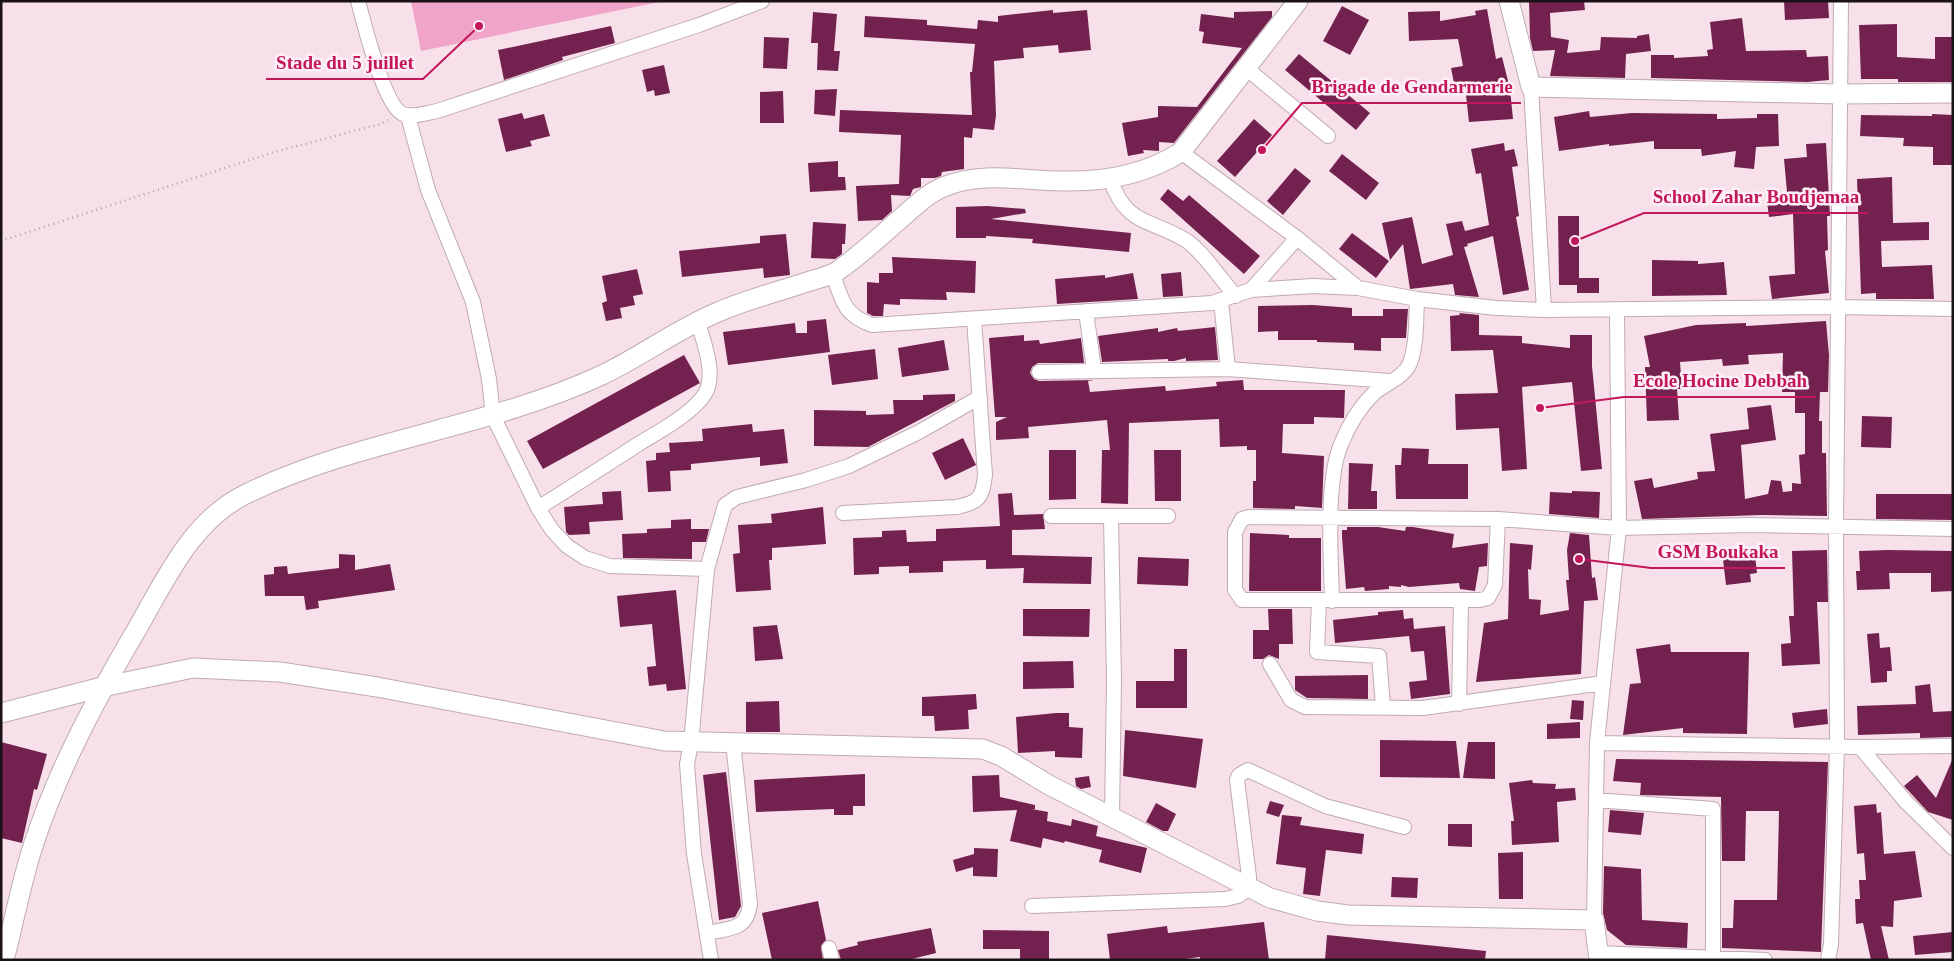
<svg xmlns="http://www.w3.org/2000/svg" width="1954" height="961" font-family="Georgia,serif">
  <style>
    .green { fill: #f0a4c8 }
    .building { fill: #73224f }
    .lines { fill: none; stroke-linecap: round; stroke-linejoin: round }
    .street-casing { stroke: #c0aab4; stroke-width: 16 }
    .secondary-casing { stroke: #c0aab4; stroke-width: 21 }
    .path { stroke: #b4a2aa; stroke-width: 2.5; stroke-dasharray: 1 4; stroke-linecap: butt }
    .street { stroke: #fff; stroke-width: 14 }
    .secondary { stroke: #fff; stroke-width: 19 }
    .leader { fill: none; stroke: #c2185b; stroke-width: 2 }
    .callout-dot { fill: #c2185b; stroke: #fef0f6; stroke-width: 2 }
    .callout-label { font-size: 19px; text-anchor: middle; font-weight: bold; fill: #c2185b; stroke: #fef0f6; stroke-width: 5; stroke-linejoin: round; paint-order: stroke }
  </style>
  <rect width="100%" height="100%" fill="#f7e0ea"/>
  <path class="green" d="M411 1H664L421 51Z"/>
  <path class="building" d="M1529 1H1584L1585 10 1550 13 1551 37 1569 40 1567 53 1600 50 1601 37 1637 38V36L1649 34 1651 51 1626 54 1625 78 1550 76 1555 50 1533 51 1530 38Z
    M1784 1H1828L1829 18 1785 20Z
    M1342 6 1369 20 1350 55 1323 41Z
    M1487 9 1496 59 1502 57 1510 89 1513 119 1469 122 1465 86 1455 88 1451 68 1463 66 1458 39 1409 41 1408 12 1440 11V21L1476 15 1475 11Z
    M1053 10V13L1087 10 1091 50 1059 53 1058 45 1023 48 1024 58 994 61 996 115 994 130 973 128 972 138 964 137V169L942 172 941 176 935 178H921V187L913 189 910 196 891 195 892 211 882 220 858 221 856 186 899 184 901 135 839 132 840 110 972 115 970 72H972L975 44 864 37 865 16 927 20V25L977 29 978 20 998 22V16Z
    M1272 11V17L1174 143 1159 142V151L1143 150 1144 153 1128 156 1122 123 1158 117V106L1197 107 1242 48 1202 43 1204 32 1199 31 1201 14 1234 18V12Z
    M813 12 837 14 834 51H840L838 71 817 70 818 43H811Z
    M1742 18 1746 51 1806 50 1807 57 1828 56 1829 80 1807 82 1651 78V55H1674V58L1708 56 1707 50 1713 49 1710 22Z
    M1897 24V57L1935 59V37H1953V82H1898V79H1861L1859 25Z
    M611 26 615 43 562 57 563 60 504 80 498 50Z
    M764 37 789 38 787 69 763 68Z
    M1299 54 1370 113 1356 130 1285 70Z
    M664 65 670 93 655 96 654 90 647 92 642 70Z
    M837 89 835 116 814 114 815 90Z
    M783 91 784 123H760V92Z
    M1589 111 1590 117 1632 113 1717 114V119L1757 118V114H1778L1779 146 1756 147 1754 169 1734 167 1736 151 1702 156 1701 149H1654V141L1609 146V144L1559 151 1554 117Z
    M522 113 524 119 544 114 550 136 530 141 532 146 506 152 498 119Z
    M1932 114 1953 115V165H1933V147L1903 146 1904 138 1860 136 1861 115 1932 116Z
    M1254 119 1272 135 1235 177 1217 161Z
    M1504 143 1505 151 1514 149 1518 166 1512 167 1519 216 1516 217 1529 290 1503 295 1493 236 1467 244 1468 246 1464 247 1479 297 1455 295 1453 284 1410 289 1403 244 1390 260 1382 223 1412 217 1422 264 1453 255 1446 224 1462 221 1465 231 1489 225 1481 173 1476 174 1471 149Z
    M1826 143 1830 216H1827L1828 250 1825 251 1829 293 1772 299 1769 276 1795 274 1793 214 1769 217 1766 194 1787 192 1784 159 1807 157 1806 144Z
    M1342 154 1379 183 1366 200 1329 171Z
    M838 161V177H845L846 190 810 192 808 163Z
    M1295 168 1311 181 1283 215 1267 201Z
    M1892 177 1893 223 1929 222V240L1881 241 1882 267 1932 265 1934 299H1876V293L1861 294 1857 179Z
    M1168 189 1183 201 1189 195 1260 256 1244 274 1160 199Z
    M987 206 1025 209 1026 213 991 219 1131 233 1129 252 1032 243 1033 239 986 236V238H956V207Z
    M1558 216H1579V278H1599V293H1577V285H1559Z
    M813 222 846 224 845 244H842V254L835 259 811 258Z
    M1352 233 1389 261 1376 278 1339 249Z
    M786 234 790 275 764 278 763 268 682 277 679 251 760 243V236Z
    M892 257 976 261 975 293 946 292 947 300 900 299V305L884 304 883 316H873L867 313V282L879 283V273H893Z
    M1652 260 1698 261V264L1724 262 1727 295 1652 296Z
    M637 269 643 294 633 296 635 305 620 308 622 318 606 321 602 303 607 301 602 276Z
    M1181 272 1183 296 1163 297 1161 274Z
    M1133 273 1138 299 1057 304 1055 279 1105 275V278Z
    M1313 305 1352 308V316H1383V309H1408L1406 338H1381V351L1354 350V343L1317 342V340H1278V331L1258 332V306Z
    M1459 313 1479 315V335L1522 336V343L1570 348V335H1592V366L1602 469 1581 471 1572 382 1522 387 1527 469 1502 471 1499 428 1456 430 1455 394 1498 393 1493 350 1451 351 1450 316 1460 315Z
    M826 319 830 352 728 365 723 332 795 323 796 333H807V321Z
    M1826 321 1829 355 1828 392H1820L1819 421H1822V453H1826L1827 516 1762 515 1642 519 1634 481 1652 478 1654 488 1698 479 1697 472 1715 471 1710 434 1749 429 1747 408 1771 405 1776 440 1741 445 1745 499 1768 494 1771 480 1781 481 1783 492 1792 491V483L1801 484 1799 455 1805 454V413H1795V392H1782L1783 353 1748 355 1749 364 1723 366 1722 359 1680 362 1682 389H1677L1679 420 1647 421 1645 367H1650L1644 336 1696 325 1746 323V326Z
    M1215 327 1218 360 1186 361V358L1174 361H1168V359L1102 362 1098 336 1158 328V332L1177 328 1178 331Z
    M1024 335V341L1039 340 1040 344 1081 338 1084 363H1038L1032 367 1030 373 1034 379 1039 381 1094 380 1088 381 1090 392 1165 386 1166 391 1217 386 1216 382 1243 380 1244 390H1345L1344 418 1314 417V424H1283L1282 453 1324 456 1322 508 1295 506V509L1253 508V481H1256V450H1247V446L1220 447 1219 419 1129 423 1128 504 1101 503 1102 450H1110L1107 420 1028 427 1029 438 996 440V422L1007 417H995L989 338Z
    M944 340 949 370 902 377 898 348Z
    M875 349 878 379 832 385 828 355Z
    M684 355 700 383 543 469 527 441Z
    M955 394V401L868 447 814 446V410L866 411V415L894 414 893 400H923V395Z
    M1862 416 1892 417 1891 448 1861 447Z
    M752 424 753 432 784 429 788 463 760 466V457L691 464V470L670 471 671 491 648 492 646 461 656 460V453L670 452 669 443 703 441 702 429Z
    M963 438 976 465 945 480 932 453Z
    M1402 448 1429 449 1428 464H1468V499H1396L1395 465H1401Z
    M1049 450H1076V499L1049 500Z
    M1154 450H1181V501H1155Z
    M1349 463 1373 464 1371 491H1377V509H1348Z
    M621 491 623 520 589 522 590 534 569 535 566 532 564 507 603 504 602 492Z
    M1572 491 1600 492 1599 518 1549 514 1550 492 1572 493Z
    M1012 493 1014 515 1043 514 1045 529 1012 530V555L1092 557 1091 584 1023 583 1024 568 986 569V560L943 561V572L909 573V566L879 567V574L854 575 853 538 882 537V531L906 530 907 542 936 541V529L1000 526 998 494Z
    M1876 494H1952L1953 520 1876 519Z
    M823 507 826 544 772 548V560H769L771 590 736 592 733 554 740 553 738 525 772 523 771 514Z
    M691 519V529H709L706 542H692V559L623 558 622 534 647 533V529L671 528V520Z
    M1347 527H1378L1405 531 1406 527H1413L1454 534 1452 548 1488 543 1487 566 1479 567 1475 591 1460 589 1459 583 1409 587 1401 585V587L1389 586V589L1365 591 1364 587 1346 589 1342 537V530H1347Z
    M1250 533 1289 535V538H1321V591H1249Z
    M1570 533 1589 535 1592 578 1595 577 1598 600 1584 601 1581 674 1476 682 1484 623 1508 619 1510 543 1533 545 1531 570 1528 569 1529 599 1541 600 1540 615 1569 610 1566 580H1569L1567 550Z
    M1754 547 1757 573 1750 574 1751 582 1726 585 1722 551Z
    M1827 550 1828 602H1817L1820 664 1782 666 1781 644 1791 643 1789 616H1794L1792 551Z
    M1888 550 1953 551V591L1931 592V573H1889L1890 589 1857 590 1856 571H1860L1859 551Z
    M339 554 355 555V570L390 564 395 590 318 601 319 608 306 610 304 596H265L264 575 274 574V567L287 566 288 574 339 568Z
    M1138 557 1189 559 1188 586 1137 584Z
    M676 590 686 689 667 691 666 684 649 686 647 667 656 666 652 624 620 627 617 596Z
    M1023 609H1090L1089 637 1023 636Z
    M1268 609H1292L1293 644H1279V659L1269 655 1263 659H1253V630H1269Z
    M1403 610 1404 619 1413 618 1414 629 1445 626 1450 694 1411 699 1409 682 1427 680 1424 651 1411 652 1409 636 1335 643 1333 620 1378 615V612Z
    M777 625 783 659 755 661 753 627Z
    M1879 633 1880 648 1890 647 1892 671H1887V682L1871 683 1867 634Z
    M1670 644 1671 652H1749L1747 734 1683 733V728L1623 735 1630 684 1641 683 1636 649Z
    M1174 649H1187V708H1136V681H1174Z
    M1073 661 1074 688 1023 689V662Z
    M1368 675V699L1307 698 1295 690V676Z
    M1930 684 1933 712 1953 711V737L1920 738V733L1858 735 1857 706 1916 704 1915 686Z
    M976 694 977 709 968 710 969 729 935 731 934 716H922V697Z
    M1572 700 1584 701 1583 720 1570 719Z
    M779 701 780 732H746V702Z
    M1827 709 1828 724 1794 728 1792 713Z
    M1056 713H1069V727L1083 728 1082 758 1055 757V751L1018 753 1016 717Z
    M1580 722V738L1547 739V724Z
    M1125 730 1203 739 1196 788 1123 776Z
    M1380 740 1456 741 1460 778 1380 777Z
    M1 742 47 754 37 790 34 789 22 843 1 838Z
    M1468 742H1495V779L1463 778Z
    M1953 758V820L1928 812 1904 786 1917 775 1936 798Z
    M1616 759 1828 762 1821 952 1722 948V928H1733L1734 900H1777L1779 811H1746L1745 861H1722L1721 797 1640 795 1641 783 1613 781Z
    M726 772 741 906 735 917 719 920 703 775Z
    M865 774V806H853V815H834V809L756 812 754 780Z
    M999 775 1000 797 1035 805V809H1032L1048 812 1047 821 1071 826 1072 819 1098 826 1096 836 1147 848 1141 873 1099 862 1102 850 1065 841 1064 843 1043 838 1041 848 1010 841 1017 810 973 812 972 776Z
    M1089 776 1091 787 1081 789 1076 786 1075 778Z
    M1532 780 1533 783 1556 784 1555 789 1575 788 1576 800 1557 802 1559 842 1512 845 1511 821H1514L1509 783Z
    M1270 801 1284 805 1279 817 1266 813Z
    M1156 803 1176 814 1168 831H1163L1146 822Z
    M1876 804 1877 813 1881 812 1884 854 1915 851 1922 897 1894 901 1893 927 1881 926 1889 960H1871L1863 923 1856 924 1855 899H1860L1859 880H1866L1864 853 1857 854 1854 806Z
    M1610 810 1644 813 1641 835 1608 832Z
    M1282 815 1302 817 1300 825 1364 834 1362 854 1326 850 1320 896 1303 894 1306 868 1276 864Z
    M1448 824H1472V847L1448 846Z
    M974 848 998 849 997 877 973 876V867L956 872 953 860 974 854Z
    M1523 852V899H1499L1498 853Z
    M1604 866 1641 869 1642 920 1688 923 1687 948 1626 945 1607 930 1603 913Z
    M1392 877 1418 878 1417 898 1391 897Z
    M818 901 826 940 821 946 823 960H772L762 913Z
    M1264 922 1269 960H1200V957L1177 960H1110L1107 934 1167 926 1168 933Z
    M931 928 936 953 908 960H841L838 950 858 945 857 942Z
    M983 930 1049 931V960H1020V949H983Z
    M1953 932V952L1915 955 1913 936Z
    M1327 935 1486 951 1485 960H1325Z"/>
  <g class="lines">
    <defs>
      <path id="street" d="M358 1C364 23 384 106 403 114 413 118 426 113 437 111L699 25 762 1
        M1246 68 1328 136
        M1531 87 1544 310
        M408 116 428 190 473 302 489 379 493 416 538 508 552 530 567 546 585 558 610 566 707 569
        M1181 152 1297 238 1358 288
        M1110 178C1126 227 1150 218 1187 241 1204 253 1221 280 1236 296
        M833 274C842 301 844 315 872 325L1212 303 1251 290 1313 286 1358 288 1417 299 1496 308 1544 310 1837 307 1953 309
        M1251 290 1297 238
        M1221 301 1228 369
        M1086 311 1094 370
        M1039 372 1228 369 1389 381
        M538 508C572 487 606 465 640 443 660 431 695 412 706 392 716 371 703 342 698 321
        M843 513 956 507C978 503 983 498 985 475L974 319
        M1051 516H1168
        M1111 517 1114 680 1112 817
        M1498 519 1495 585 1488 598 1480 600H1242L1235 590V532L1242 519 1249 517 1498 519 1619 528 1749 525 1953 529
        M1319 600 1317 652 1379 656 1383 706
        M1332 601C1331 558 1325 479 1342 442 1349 425 1360 407 1373 394 1384 384 1404 378 1410 363 1417 344 1416 319 1417 299
        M1270 664 1291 700 1305 707 1423 708 1603 683
        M1459 704 1461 600
        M1597 743 1860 747 1953 746
        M1860 747 1906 802 1953 848
        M1596 800 1713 809V958
        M1032 906 1225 899 1238 896 1249 888V877L1237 780 1239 775 1248 770 1325 806 1404 827
        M1594 920 1597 743 1619 528 1617 311
        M707 933C729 928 747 931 750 904L733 742
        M829 948 832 960
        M1597 953 1765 960
        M711 960 694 854 687 764 691 743 707 569 725 505 737 497 806 480 849 466 919 432 980 397
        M1828 960 1831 944 1837 746 1836 529 1841 1"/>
      <path id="secondary" d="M1509 1 1531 87 1840 94 1953 93
        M1 713 102 687 193 668 280 672 377 687 664 741 983 749 1001 756 1049 785 1270 898 1317 911 1348 915 1594 920 1599 960
        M4 960C14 922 21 883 33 846 58 769 96 699 137 629 166 579 192 519 248 493 360 439 488 428 602 375 642 356 677 329 718 312 746 300 777 292 807 282 816 279 827 277 836 272 861 255 885 232 908 212 920 202 931 191 946 186 982 171 1024 181 1062 181 1104 182 1145 175 1181 152L1298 1"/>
    </defs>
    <use href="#street" class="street-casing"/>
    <use href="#secondary" class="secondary-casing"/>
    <path class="path" d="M1 241 274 152 381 124 388 120"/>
    <use href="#street" class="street"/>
    <use href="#secondary" class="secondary"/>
  </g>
  <path class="leader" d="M479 26L423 79H266M1262 150L1302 103H1521M1575 241L1644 213H1868M1540 408L1624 397H1816M1579 559L1651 568H1785"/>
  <g class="callout-dot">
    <circle cx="479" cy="26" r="5"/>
    <circle cx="1262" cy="150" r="5"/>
    <circle cx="1575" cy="241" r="5"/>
    <circle cx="1540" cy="408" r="5"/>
    <circle cx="1579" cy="559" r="5"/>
  </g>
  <g class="callout-label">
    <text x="345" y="69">Stade du 5 juillet</text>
    <text x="1412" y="93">Brigade de Gendarmerie</text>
    <text x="1756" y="203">School Zahar Boudjemaa</text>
    <text x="1720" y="387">Ecole Hocine Debbah</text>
    <text x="1718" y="558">GSM Boukaka</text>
  </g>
  <rect width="1954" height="961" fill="none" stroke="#1a1216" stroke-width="5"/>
</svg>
